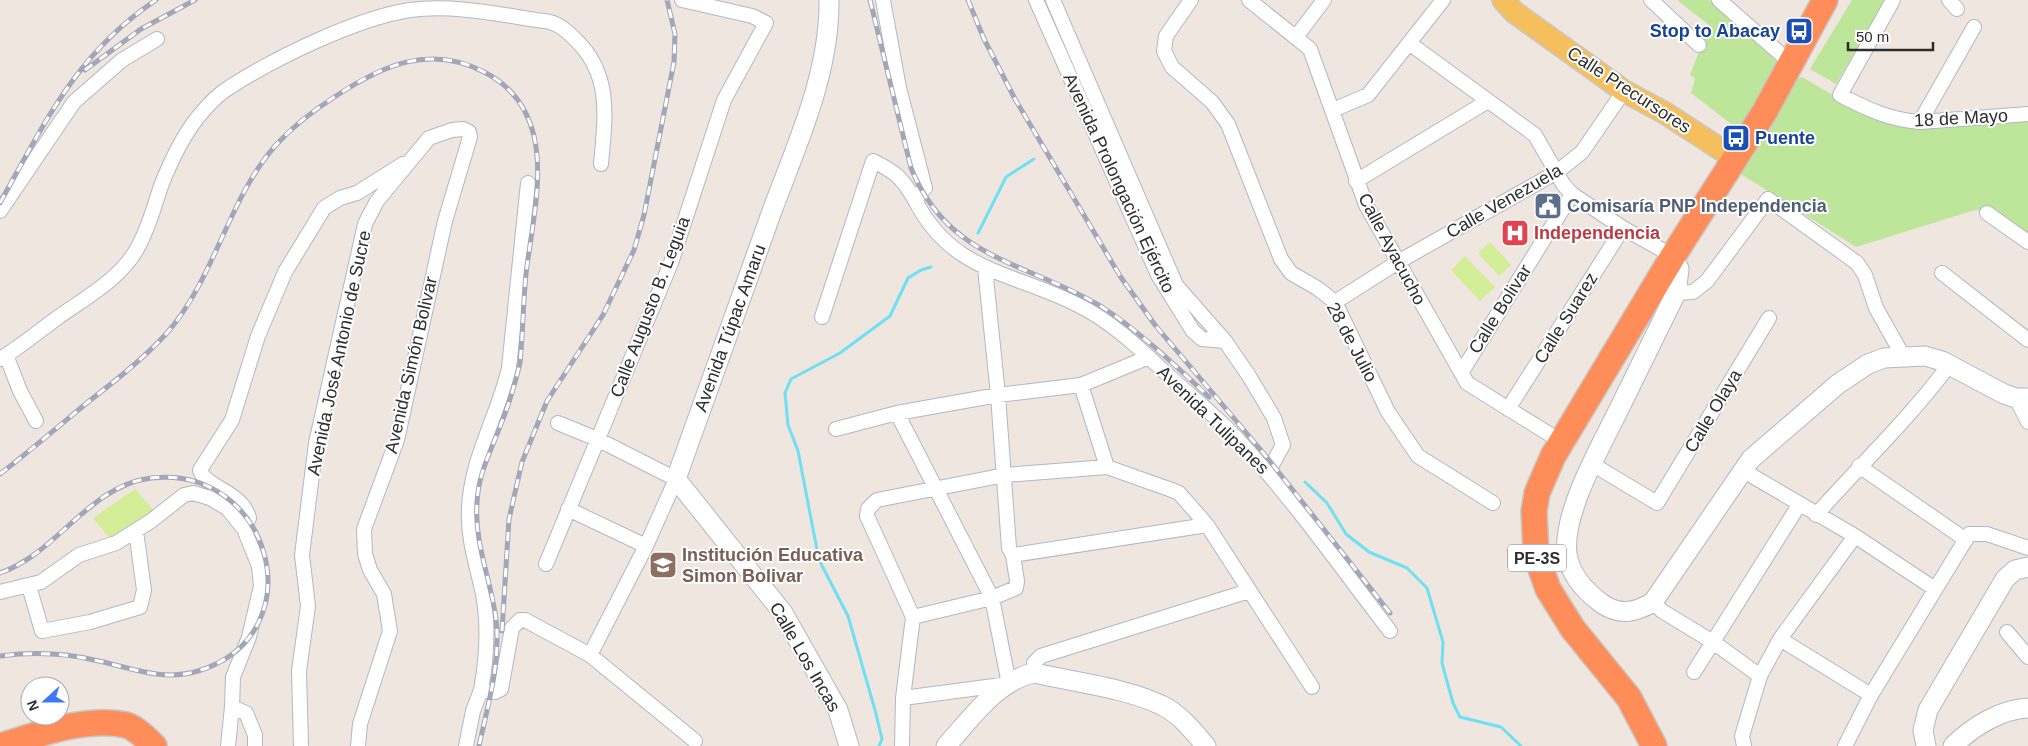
<svg xmlns="http://www.w3.org/2000/svg" width="2028" height="746" font-family="Helvetica,sans-serif">
  <style>
    .green { fill: #bde69a }
    .pitch { fill: #d3ee96 }
    .lines { fill: none; stroke-linecap: round; stroke-linejoin: round }
    .stream { stroke: #6fe0f3; stroke-width: 3 }
    .street-casing { stroke: #b3b7c1; stroke-width: 16 }
    .secondary-casing { stroke: #b3b7c1; stroke-width: 21 }
    .primary-casing { stroke: #c8c8c8; stroke-width: 24 }
    .highway-casing { stroke: #c8c8c8; stroke-width: 28 }
    .street { stroke: #fff; stroke-width: 14 }
    .secondary { stroke: #fff; stroke-width: 19 }
    .primary { stroke: #f6bf5d; stroke-width: 21 }
    .highway { stroke: #ff8d5a; stroke-width: 25 }
    .rail-casing { stroke: #a1a7b8; stroke-width: 5 }
    .rail { stroke: #fff; stroke-width: 3; stroke-dasharray: 9; stroke-linecap: butt }
    .labels { text-anchor: middle; dominant-baseline: central; stroke-width: 4; stroke-linejoin: round; paint-order: stroke }
    .shield { fill: #fff; stroke: #6c6c6c; stroke-width: 1 }
    .shield-label { font-size: 16px; font-weight: bold; fill: #2d2d2d }
    .transit-label { font-size: 18px; font-weight: bold; fill: #164399; stroke: #fff; text-anchor: end }
    .street-label { font-size: 18px; fill: #2d2d2d; stroke: #fff }
    .service-label { font-size: 18px; font-weight: bold; fill: #4e5e75; stroke: #fff; text-anchor: start }
    .health-label { font-size: 18px; font-weight: bold; fill: #be3a42; stroke: #fff; text-anchor: start }
    .education-label { font-size: 18px; font-weight: bold; fill: #785e54; stroke: #fff; text-anchor: start }
  </style>
  <rect width="100%" height="100%" fill="#efe6df"/>
  <path class="green" d="M1677 0H1709L1781 61 1743 133 1691 93 1695 79 1690 75 1709 25Z
    M1852 0H1885L1836 84 1810 69Z
    M1802 77 1875 120 1911 128 2028 121V235L1992 212 1975 210 1856 247 1736 171 1790 84Z"/>
  <path class="pitch" d="M1490 242 1511 265 1499 276 1478 253Z
    M1465 256 1495 287 1480 301 1451 270Z
    M135 489 155 512 111 540 93 518Z"/>
  <g class="lines">
    <path class="stream" d="M1070 56 1092 110
      M1100 127 1106 140
      M978 233 1006 177 1034 159
      M1305 482 1327 503 1346 534 1369 552 1407 568 1427 588 1443 642 1442 663 1453 703 1460 717 1501 727 1521 746
      M879 746 882 739 875 710 848 616 819 560 798 451 788 425 785 393 791 379 840 353 890 316 908 278 921 270 931 267"/>
    <defs>
      <path id="street" d="M883 0 899 88 925 188 915 200C952 273 1013 272 1078 305 1113 322 1142 351 1170 377 1194 399 1221 420 1242 444 1296 503 1342 569 1390 631
        M1036 0 1158 275 1193 331 1202 339 1225 341
        M1053 0 1176 285 1225 341 1249 376 1274 418 1283 445 1268 472
        M1191 0 1166 36 1164 51 1172 67 1212 102 1228 124 1281 259 1291 273 1317 288 1335 302 1388 412 1418 456 1493 503
        M1249 0 1310 49 1366 205 1467 383 1562 442
        M1651 0 1699 45
        M1719 0 1792 64
        M1893 0 1840 95C1867 109 1890 120 1920 122L2028 114
        M1949 0 1957 9
        M1296 37 1324 0
        M1409 43 1535 135 1563 184 1572 194 1623 228 1673 256
        M1333 110 1368 95 1443 0
        M1920 122 1974 27
        M1356 181 1488 101
        M528 183 509 368C498 415 471 459 469 508 467 537 477 566 483 594 489 627 487 657 481 690L495 692 501 689 512 628 520 620H525L590 655 646 546 676 479 597 439 558 423
        M0 211 74 102 122 60 157 39
        M1987 213 2028 242
        M985 268 998 395 1009 548 1013 555 1207 525
        M1942 273 2028 340
        M1676 293 1693 292 1707 281 1768 199 1857 263 1865 275 1876 308 1903 356
        M1335 302 1398 262 1557 172 1582 152 1624 91
        M822 317 873 161C896 172 902 178 915 200
        M6 355 20 391 36 421
        M0 359C20 347 38 332 57 318 85 298 122 278 138 247 149 227 154 207 161 186 170 163 183 136 198 117 207 106 218 94 230 87 275 58 357 18 410 10 454 4 501 15 544 21 558 22 568 32 577 41 612 76 605 118 601 164
        M1461 373 1572 194
        M1081 385 1107 467
        M2016 398 2028 422
        M1508 409 1623 228
        M897 413 992 598 1009 684 903 698
        M836 429 897 413 998 395 1081 385 1149 357
        M1592 464 1657 503 1769 318
        M1859 466 1966 540
        M1742 470 1855 536 1935 589
        M568 509 646 546
        M1816 515C1860 465 1910 418 1949 365
        M244 529 249 518C243 492 203 486 200 470L232 420 258 336 285 272 324 208 340 198 357 193 403 164
        M546 564 671 263 724 100 766 23 752 16 682 0
        M29 586 42 631 90 622 140 607 144 590 136 531
        M0 592 41 582 79 555 116 543 151 521 184 495 193 493 210 498 227 508 244 529 259 566 261 586 249 637 233 677 232 707
        M1653 602 1662 611 1713 642 1760 676
        M913 617 992 598 1016 588 1017 581 1013 555
        M2007 632 2028 657
        M1780 639 1871 695
        M590 655 695 741
        M1694 672 1799 505
        M1035 673 1034 663 1041 656 1249 591
        M228 746 232 707 246 713 255 735V746
        M301 746 299 671 308 606 302 555 316 443 365 224 377 201 429 138 452 130 463 129 469 132 470 137 445 221 397 440 364 529 365 554 370 570 384 594 390 631 360 724 358 746
        M466 746 473 711 481 690
        M902 746 903 698 913 617 867 516 868 509 877 500 1005 475 1107 467 1169 489 1179 493 1207 525 1312 687
        M1744 746 1742 736 1760 676 1780 639 1855 536
        M1845 746 1871 695 1969 534H1987L2028 548"/>
      <path id="secondary" d="M829 0C830 73 797 144 772 211 740 300 708 390 676 479L783 613 838 710 849 746
        M1673 256 1679 269 1676 293C1657 332 1638 370 1619 409 1601 446 1562 513 1567 554 1570 574 1585 591 1601 603 1619 616 1635 613 1653 602L1751 459 1838 384 1868 364 1884 358 1925 356 1942 361 2004 394 2016 398H2028
        M946 746C970 720 998 679 1035 673 1073 682 1126 688 1161 705 1179 713 1193 731 1206 746
        M1926 746 1923 730 1928 710 2005 579 2015 570 2028 567
        M1953 746C1972 727 2001 709 2028 708"/>
      <path id="primary" d="M1503 0 1514 12 1624 91 1665 113 1734 158"/>
      <path id="highway" d="M0 746C37 735 87 716 126 725 136 728 147 739 154 746
        M1654 746 1629 698 1573 629 1548 589 1536 555 1534 511 1537 493 1553 456 1673 256 1765 111 1825 0"/>
    </defs>
    <use href="#street" class="street-casing"/>
    <use href="#secondary" class="secondary-casing"/>
    <use href="#primary" class="primary-casing"/>
    <use href="#highway" class="highway-casing"/>
    <use href="#street" class="street"/>
    <use href="#secondary" class="secondary"/>
    <use href="#primary" class="primary"/>
    <use href="#highway" class="highway"/>
    <defs>
      <path id="rail" d="M870 0 911 168C949 261 1026 261 1102 307 1138 330 1178 368 1209 397
        M968 0 984 39 1015 99 1120 276 1155 325 1265 455 1390 613
        M85 70 141 29 195 0
        M0 203C45 122 77 53 156 0
        M0 474C30 451 59 426 88 402 115 381 143 359 166 334 215 279 227 201 275 146 293 126 314 110 336 96 383 65 430 44 484 72 510 85 527 107 534 136 544 180 531 230 526 274 523 303 523 333 520 363 515 384 509 404 501 424 491 451 478 474 477 503 474 543 491 580 496 619 501 662 488 704 479 746
        M0 573C58 553 88 486 151 478 271 464 318 634 198 671 162 682 129 667 94 660 64 653 31 652 0 656
        M502 631 509 519 522 462 547 401 603 315 634 250 644 215 674 62 675 34 667 0"/>
    </defs>
    <use href="#rail" class="rail-casing"/>
    <use href="#rail" class="rail"/>
  </g>
  <defs>
    <symbol id="bus-square" viewBox="-11 -11 22 22"><rect x="-9" y="-9" width="18" height="18" rx="4" fill="#1a4fb4" stroke="#fff"/><path d="M-5-6H5V4H4V6H2V4H-2V6H-4V4H-5ZM-3.5-4V0h7V-4ZM-3.5 1.2v1.5H-2V1.2ZM2 1.2v1.5H3.5V1.2Z" fill="#fff"/></symbol>
    <symbol id="civic-square" viewBox="-11 -11 22 22"><rect x="-9" y="-9" width="18" height="18" rx="4" fill="#5c6f8a" stroke="#fff"/><path d="M-.6-6.5H3V-4.5H.6V-3L4-1V1h2V6H-6V1h2V-1L-.6-3ZM-1.2 2.5V6h2.4V2.5Z" fill="#fff"/></symbol>
    <symbol id="hospital-square" viewBox="-11 -11 22 22"><rect x="-9" y="-9" width="18" height="18" rx="4" fill="#e0444e" stroke="#fff"/><path d="M-5-5h3v3.5h4V-5h3V5h-3V1.5h-4V5h-3Z" fill="#fff"/></symbol>
    <symbol id="school-square" viewBox="-11 -11 22 22"><rect x="-9" y="-9" width="18" height="18" rx="4" fill="#8d6e63" stroke="#fff"/><path d="M0-5L7-2L0 1L-7-2ZM-4 1L0 2.5L4 1V4Q0 6-4 4Z" fill="#fff"/></symbol>
  </defs>
  <g fill-rule="evenodd">
    <use href="#bus-square" x="1783" y="15" width="32" height="32"/>
    <use href="#bus-square" x="1720" y="122" width="32" height="32"/>
    <use href="#civic-square" x="1532" y="190" width="32" height="32"/>
    <use href="#hospital-square" x="1499" y="217" width="32" height="32"/>
    <use href="#school-square" x="647" y="549" width="32" height="32"/>
  </g>
  <g class="labels">
    <rect class="shield" x="1508" y="544.5" width="58" height="27" rx="4"/>
    <g class="shield-label">
      <text x="1537" y="558">PE-3S</text>
    </g>
    <g class="transit-label">
      <text x="1780" y="31">Stop to Abacay</text>
      <text x="1755" y="138" text-anchor="start">Puente</text>
    </g>
    <g class="street-label">
      <text transform="translate(1629 90) rotate(33)">Calle Precursores</text>
      <text transform="translate(1961 118) rotate(-3)">18 de Mayo</text>
      <text transform="translate(1119 183) rotate(65)">Avenida Prolongación Ejército</text>
      <text transform="translate(1504 201) rotate(-30)">Calle Venezuela</text>
      <text transform="translate(1392 249) rotate(62)">Calle Ayacucho</text>
      <text transform="translate(650 307) rotate(-69)">Calle Augusto B. Leguia</text>
      <text transform="translate(1500 309) rotate(-58)">Calle Bolivar</text>
      <text transform="translate(1566 318) rotate(-58)">Calle Suarez</text>
      <text transform="translate(730 328) rotate(-70)">Avenida Túpac Amaru</text>
      <text transform="translate(1352 342) rotate(62)">28 de Julio</text>
      <text transform="translate(339 353) rotate(-78)">Avenida José Antonio de Sucre</text>
      <text transform="translate(411 365) rotate(-77)">Avenida Simón Bolivar</text>
      <text transform="translate(1713 411) rotate(-59)">Calle Olaya</text>
      <text transform="translate(1213 420) rotate(44)">Avenida Tulipanes</text>
      <text transform="translate(805 657) rotate(60)">Calle Los Incas</text>
    </g>
    <g class="service-label">
      <text x="1567" y="206">Comisaría PNP Independencia</text>
    </g>
    <g class="health-label">
      <text x="1534" y="233">Independencia</text>
    </g>
    <g class="education-label">
      <text x="682" y="555">Institución Educativa<tspan x="682" dy="21">Simon Bolivar</tspan></text>
    </g>
  </g>
  <g transform="translate(45 701) rotate(249)"><circle r="24" fill="#ffffff" stroke="#ababab"/>
  <path d="M0-4L9 19L0 12L-9 19Z" fill="#3c78ff"/>
  <text y="-8" font-size="14" font-weight="bold" text-anchor="middle" fill="#2d2d2d">N</text>
  </g>
  <path d="M1848 42v8h85v-8" fill="none" stroke="#2d2d2d" stroke-width="2.5"/>
  <text x="1856" y="42" font-size="15" fill="#2d2d2d" stroke="#ffffff" stroke-width="4" paint-order="stroke">50 m</text>
</svg>
